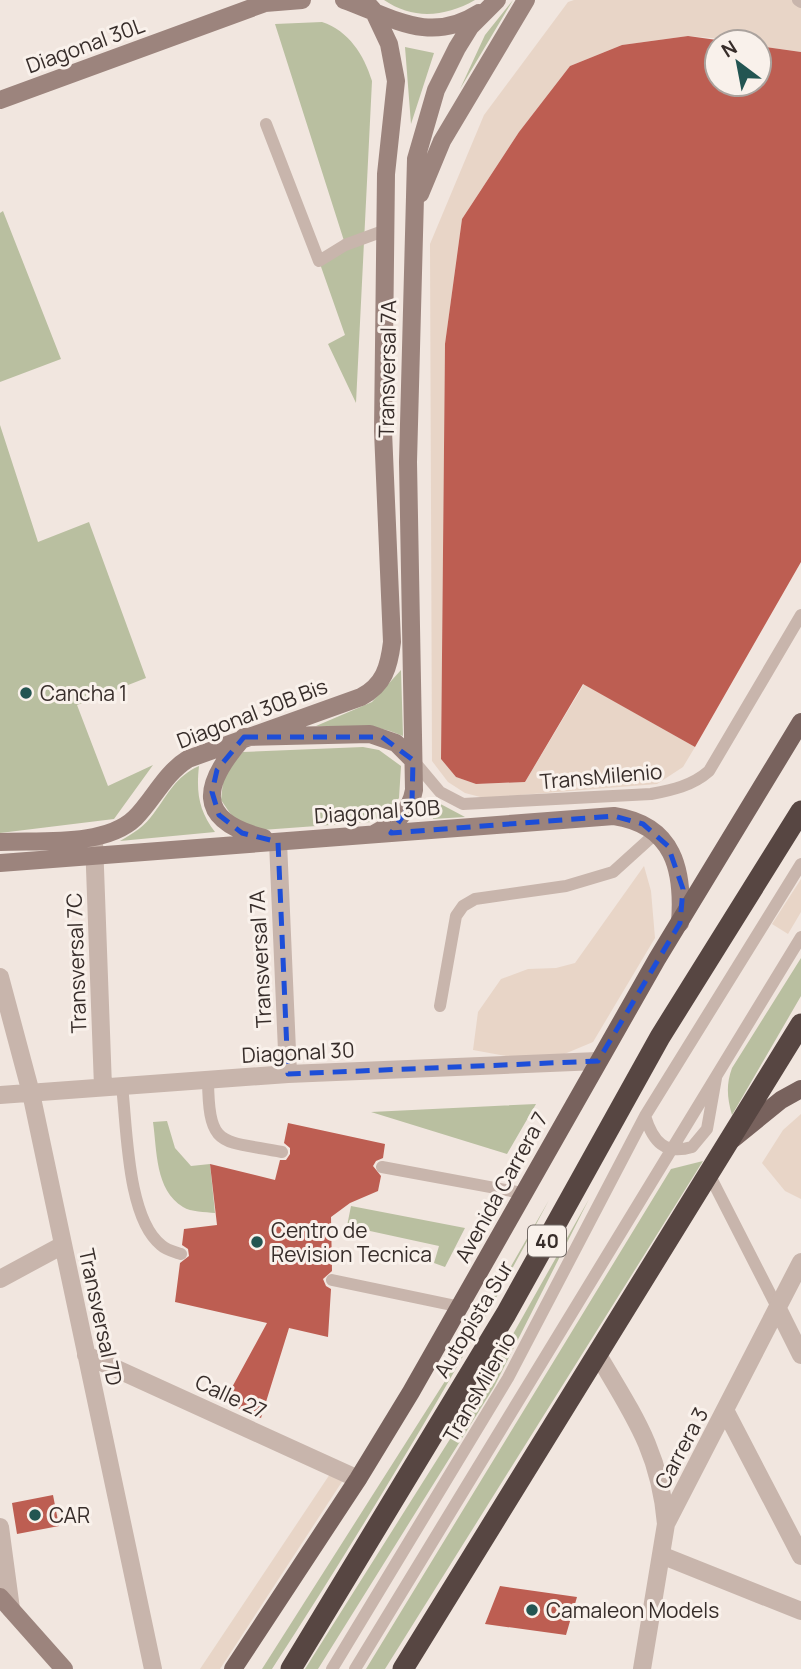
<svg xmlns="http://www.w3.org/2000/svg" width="801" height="1669" font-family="Manrope,sans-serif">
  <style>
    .green { fill: #b9bfa0 }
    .plaza { fill: #e8d5c7 }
    .building { fill: #bd5e52 }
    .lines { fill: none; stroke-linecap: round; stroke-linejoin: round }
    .lane { stroke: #c8b5ac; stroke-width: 12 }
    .street { stroke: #c8b5ac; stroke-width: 18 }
    .secondary { stroke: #9c847d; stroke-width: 18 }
    .primary { stroke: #78625d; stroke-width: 18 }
    .highway { stroke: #574642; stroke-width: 21 }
    .marked { fill: none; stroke: #1d4ed8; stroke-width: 5; stroke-dasharray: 14 9; stroke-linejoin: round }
    .poi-dot { fill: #235552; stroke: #f9f1eb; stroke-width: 2.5 }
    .labels { text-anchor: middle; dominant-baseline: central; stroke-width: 6; stroke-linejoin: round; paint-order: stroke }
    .shield { fill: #f9f1eb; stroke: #716864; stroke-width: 2 }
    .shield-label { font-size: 19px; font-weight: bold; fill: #372d2a }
    .street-label { font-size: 21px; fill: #372d2a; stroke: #f9f1eb }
    .poi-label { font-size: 21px; fill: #372d2a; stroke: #f9f1eb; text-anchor: start }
  </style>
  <rect width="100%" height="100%" fill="#f1e6df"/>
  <path class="green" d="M384 0H475C445 17 413 20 384 0Z
    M513 0 460 89 485 35Z
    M322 22C349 31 364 55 372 81L356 403 328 344 345 335 319 261 345 244 275 24Z
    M405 47 434 53 411 124Z
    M3 211 61 359 0 382V213Z
    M0 425 38 542 89 522 146 678 77 705 108 786 153 765 114 819 0 833Z
    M401 670 403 736C373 722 348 727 316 726L372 702Z
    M363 747 379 750 401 766 399 798 390 810 371 822 262 830 234 819 221 800 224 772 243 752Z
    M199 766C196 793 199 811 215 832L120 841C134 833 145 826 154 813 169 793 175 777 199 766Z
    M433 800 465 817 433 819Z
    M801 958V996L732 1115C727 1098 726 1084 732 1068Z
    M536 1104 507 1154 371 1112Z
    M167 1121 175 1148 191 1166 210 1164 215 1213C205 1212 191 1212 183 1207 155 1190 157 1150 153 1122Z
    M703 1161 385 1669H366L671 1169Z
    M589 1199 494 1387 318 1669H305L486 1382Z
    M549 1200C463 1363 372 1514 272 1669H262L447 1378Z
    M351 1206 465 1228 445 1267 434 1263 439 1246 347 1226Z"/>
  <path class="plaza" d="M574 0H801V52L759 46V42L688 36 622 45 570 66 519 132 462 219 445 344 441 759 456 777 476 784 525 782 584 684 695 747 683 767 657 784 484 798 465 793 448 782 432 761 430 244 484 115 568 2Z
    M644 866 651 891 655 938 593 1042 562 1055 527 1060 473 1050 478 1012 501 979 528 969 556 968 575 963Z
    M801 879V912L788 934 772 924Z
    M801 1114V1199L785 1191 762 1163 783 1130Z
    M334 1468 347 1474 220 1669H200Z"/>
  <path class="building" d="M688 36 717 40V84H759V46L801 52V562L695 747 583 684 525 782 476 784 456 777 441 759 445 344 462 219 519 132 570 66 622 45Z
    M288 1123 385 1144 383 1158 376 1161 373 1166 381 1176 378 1191 350 1203 331 1217 332 1271 323 1279 326 1286 331 1289 328 1337 289 1328 261 1418 224 1402 267 1323 175 1302 180 1263 189 1256 188 1249 182 1245 184 1229 217 1225 210 1164 275 1180 280 1160H286L290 1154V1148L284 1143Z
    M53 1495 59 1526 17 1534 12 1503Z
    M500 1586 577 1597 566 1635 485 1624Z"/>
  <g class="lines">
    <path class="lane" d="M798 0 801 2
      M266 124 319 261 345 245 386 230
      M413 760 440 792 463 804 651 794C672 790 692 786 709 771L801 615
      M440 1006 456 916 463 906 475 899 566 886 613 872 655 834
      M208 1080C209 1149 220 1140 282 1152
      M122 1086C127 1128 127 1218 161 1245 166 1250 175 1252 181 1254
      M645 1116C653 1142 665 1155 692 1147L707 1129 716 1078
      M382 1167 522 1193
      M710 1176 778 1309
      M332 1280 461 1307
      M332 1669 508 1378 645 1116 801 864
      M355 1669 801 937"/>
    <path class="street" d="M94 841 103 1087
      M278 842 288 1074
      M0 977 31 1093 153 1669
      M0 1095 288 1074 598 1061
      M0 1279 63 1245
      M778 1309 801 1355
      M86 1355 358 1479
      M598 1355C634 1416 660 1452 666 1524
      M726 1412 801 1556
      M0 1527 11 1609
      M661 1555 801 1611
      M642 1669 666 1524 801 1262"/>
    <path class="secondary" d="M344 0C392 17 429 45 479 13
      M0 100 265 3 302 0
      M420 194 442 141 526 0
      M374 834C394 823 410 814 414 790L408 462 416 159 436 90 457 48 470 27 497 0
      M264 838C193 820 203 783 244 737L370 734 396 743 413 760
      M0 842C40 840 105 847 135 818 154 799 164 774 188 759L361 697C384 685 389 667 392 642L383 431 386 174 396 81 389 44 373 10 364 0
      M0 863 614 816C674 825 684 870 680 923
      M0 1597 64 1669"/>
    <path class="primary" d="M733 1139 781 1100 801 1089
      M233 1669 358 1479 411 1392 657 959 801 722"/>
    <path class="highway" d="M291 1669 506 1314 660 1037 801 811
      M403 1669 801 1024"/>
  </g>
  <path class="marked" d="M244 737H382L413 760 412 803 391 833 614 816 643 824 668 846 683 889 680 923 598 1061 288 1074 278 842 242 833 219 815 212 792 217 770Z"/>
  <g class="poi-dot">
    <circle cx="26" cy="693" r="7"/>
    <circle cx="257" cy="1242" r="7"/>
    <circle cx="35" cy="1515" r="7"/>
    <circle cx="532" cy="1610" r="7"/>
  </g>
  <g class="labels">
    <rect class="shield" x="528" y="1225.5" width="38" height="31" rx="5"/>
    <g class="shield-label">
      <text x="547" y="1241">40</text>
    </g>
    <g class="street-label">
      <text transform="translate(85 45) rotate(-20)">Diagonal 30L</text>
      <text transform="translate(387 369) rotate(-89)">Transversal 7A</text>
      <text transform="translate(252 713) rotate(-21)">Diagonal 30B Bis</text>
      <text transform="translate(601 776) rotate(-5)">TransMilenio</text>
      <text transform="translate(377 811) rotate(-4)">Diagonal 30B</text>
      <text transform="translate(260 959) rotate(-93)">Transversal 7A</text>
      <text transform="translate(76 963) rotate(-92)">Transversal 7C</text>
      <text transform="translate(298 1052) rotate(-3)">Diagonal 30</text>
      <text transform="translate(501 1187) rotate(-61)">Avenida Carrera 7</text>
      <text transform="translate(101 1317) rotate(78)">Transversal 7D</text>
      <text transform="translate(473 1319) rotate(-59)">Autopista Sur</text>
      <text transform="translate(479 1387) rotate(-60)">TransMilenio</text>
      <text transform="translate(231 1396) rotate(25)">Calle 27</text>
      <text transform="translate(681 1448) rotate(-62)">Carrera 3</text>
    </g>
    <g class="poi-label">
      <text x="40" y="693">Cancha 1</text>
      <text x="271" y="1230">Centro de<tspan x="271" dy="24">Revision Tecnica</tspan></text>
      <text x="49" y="1515">CAR</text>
      <text x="546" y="1610">Camaleon Models</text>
    </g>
  </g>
  <g transform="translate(738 63) rotate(328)"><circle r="33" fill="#f9f1eb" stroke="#aba39e" stroke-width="2"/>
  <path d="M0-5L12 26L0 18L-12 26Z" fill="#235552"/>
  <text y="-10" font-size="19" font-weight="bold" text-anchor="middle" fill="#372d2a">N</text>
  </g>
</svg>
